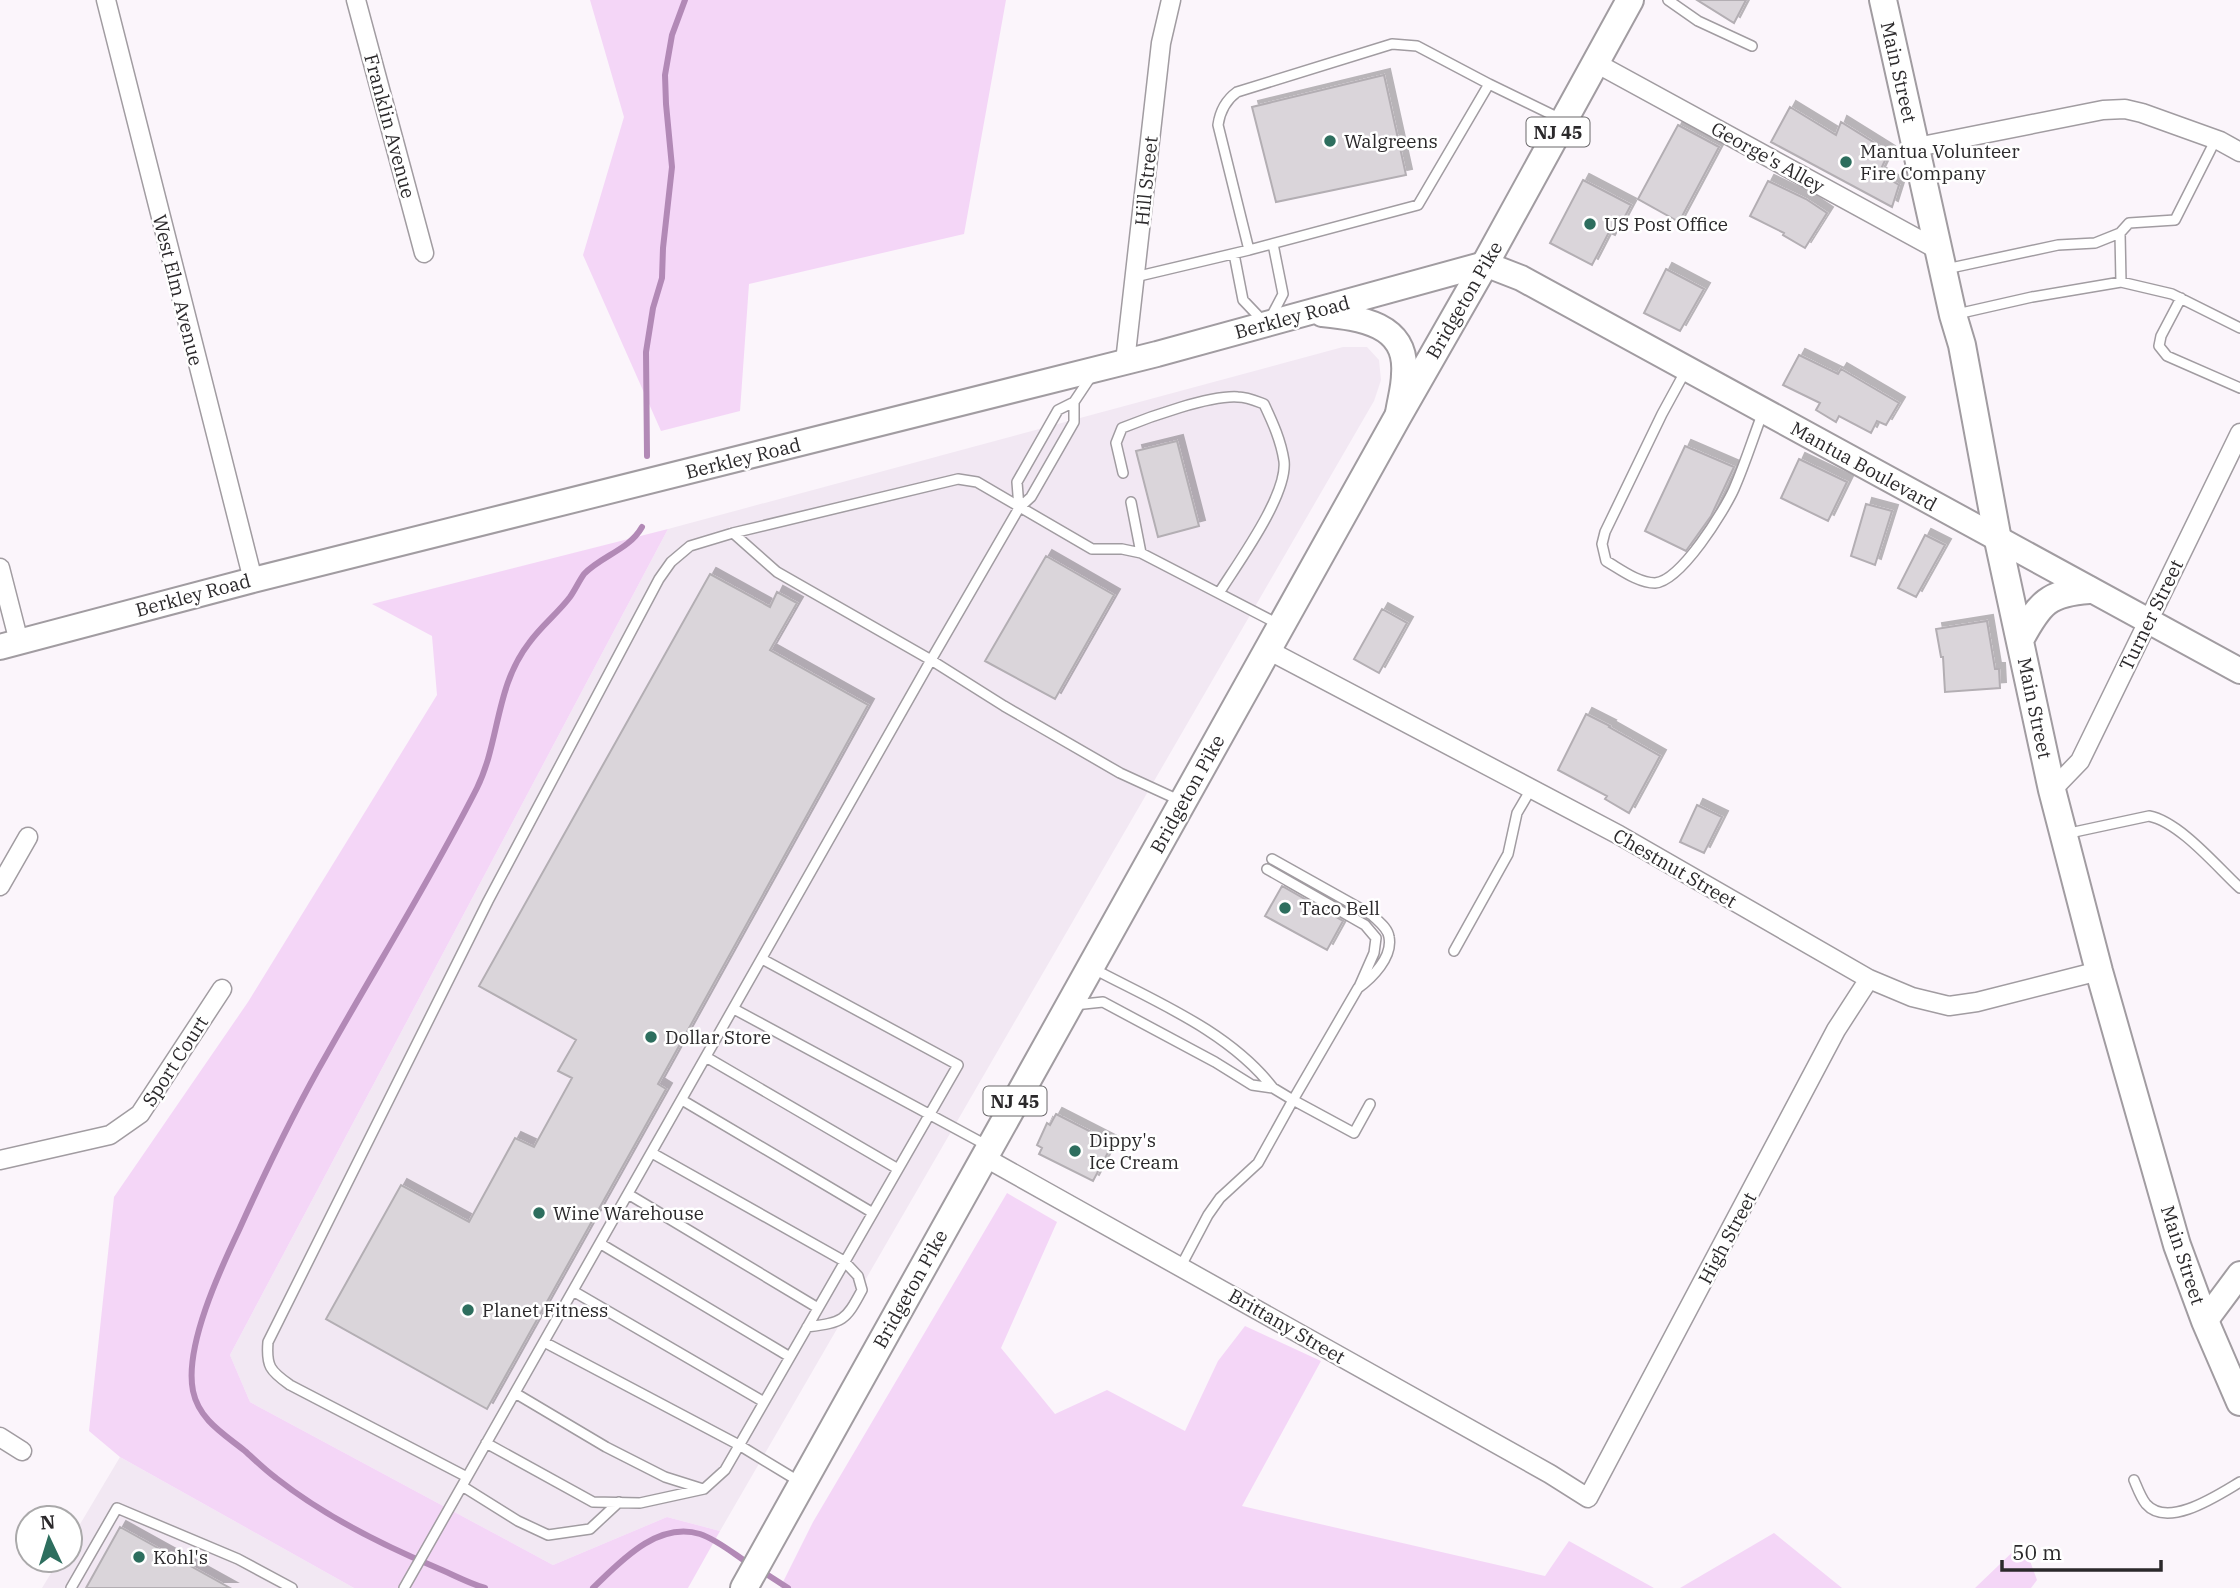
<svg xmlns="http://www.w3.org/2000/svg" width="2240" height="1588" font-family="'IBM Plex Serif',serif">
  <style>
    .built { fill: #f2e8f3 }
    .green { fill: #f4d6f7 }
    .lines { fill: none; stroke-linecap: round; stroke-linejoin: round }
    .stream { stroke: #b289b6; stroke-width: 6 }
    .building { fill: #dad5da; stroke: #b3aeb3; stroke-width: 2; filter: url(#shadow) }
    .lane-casing { stroke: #a19ca1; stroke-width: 12 }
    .street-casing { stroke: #a19ca1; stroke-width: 21 }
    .secondary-casing { stroke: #a19ca1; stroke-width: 28 }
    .primary-casing { stroke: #a19ca1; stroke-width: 30 }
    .lane { stroke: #fff; stroke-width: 9 }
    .street { stroke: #fff; stroke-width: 18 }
    .secondary { stroke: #fff; stroke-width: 24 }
    .primary { stroke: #fff; stroke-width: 26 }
    .poi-dot { fill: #2d6e5e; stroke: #fff; stroke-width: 2.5 }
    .labels { text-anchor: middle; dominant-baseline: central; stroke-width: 5; stroke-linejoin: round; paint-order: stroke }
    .shield { fill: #fff; stroke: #6b696b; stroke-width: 2 }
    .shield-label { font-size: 18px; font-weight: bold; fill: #2b292b }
    .street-label { font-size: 19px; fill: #2b292b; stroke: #fff }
    .poi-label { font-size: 19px; fill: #2b292b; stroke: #fff; text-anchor: start }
  </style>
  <defs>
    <filter id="shadow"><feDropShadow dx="6" dy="-6" stdDeviation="0" flood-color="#0004"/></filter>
  </defs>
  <rect width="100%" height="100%" fill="#fbf5fb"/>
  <path class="built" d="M1343 347H1367L1379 360 1381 380 1374 401 720 1531 667 1517 553 1565 250 1402 230 1355 668 529Z
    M120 1457 354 1588H42L59 1560H70V1541Z"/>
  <path class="green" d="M590 0H1006L964 234 749 284 740 411 661 431 583 255 624 117Z
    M668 529 230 1355 250 1402 553 1565 667 1517 720 1531 688 1588H354L120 1457 89 1431 114 1197 248 1002 437 695 432 636 372 604Z
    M1007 1193 1057 1222 1001 1348 1055 1414 1107 1390 1185 1431 1218 1361 1245 1326 1321 1361 1242 1506 1545 1576 1569 1541 1654 1588H780L813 1522Z
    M1774 1533 1842 1588H1680Z
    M2023 1542 2037 1580 2031 1588H1975Z"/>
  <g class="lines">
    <path class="stream" d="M647 456 646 352 653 308 662 278 663 248 672 167 666 104 665 75 672 35 685 0
      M760 1570 788 1588
      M485 1588C468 1583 452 1574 435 1567 380 1544 323 1515 276 1478 265 1470 255 1460 245 1451 224 1434 199 1420 193 1391 184 1347 220 1270 239 1230 266 1170 294 1111 327 1054 377 965 431 879 477 788 500 741 495 687 529 643 541 626 558 613 570 597 575 590 579 581 584 574 601 556 629 550 642 527
      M593 1588C620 1562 657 1521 700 1534 718 1540 735 1555 751 1565"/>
  </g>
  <path class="building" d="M1697 0H1746L1734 23Z
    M1384 75 1406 175 1276 202 1252 107Z
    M1790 107 1836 135 1841 122 1889 152 1879 173 1899 185 1892 207 1771 142Z
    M1678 125 1719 147 1679 222 1638 199Z
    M1583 180 1631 205 1615 235 1609 232 1592 265 1550 243Z
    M1768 181 1806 199 1827 213 1805 248 1783 235 1784 233 1750 216Z
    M1666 269 1704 289 1680 331 1644 313Z
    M1799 355 1838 374 1841 369 1899 403 1886 425 1877 421 1871 433 1839 416 1836 422 1816 410 1820 403 1783 385Z
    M1177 441 1199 526 1158 537 1136 451Z
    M1685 446 1734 467 1711 516 1686 551 1645 531Z
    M1799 459 1847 482 1828 521 1781 498Z
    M1866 504 1892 511 1875 565 1851 556Z
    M1925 535 1945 545 1916 597 1898 588Z
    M1046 556 1114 595 1055 699 985 661Z
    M710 574 770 607 777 592 797 603 770 650 868 705 658 1084 666 1089 487 1409 326 1319 401 1185 469 1222 515 1138 534 1147 572 1078 558 1071 576 1040 479 986Z
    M1382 609 1407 623 1379 673 1354 659Z
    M1987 621 1995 669H1999L2000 688 1945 692 1943 657H1941L1936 629Z
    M1586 714 1610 726 1609 727 1660 756 1629 813 1605 799 1607 796 1558 770Z
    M1697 805 1722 817 1704 853 1680 842Z
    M1282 886 1343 921 1327 950 1265 916Z
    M1056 1114 1113 1143 1093 1181 1039 1154 1042 1148 1037 1145 1047 1123 1050 1125Z
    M120 1527 230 1588H86Z"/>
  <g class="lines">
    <defs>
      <path id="lane" d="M1668 0 1698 21 1752 46
        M2120 233 2129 223 2175 220 2216 139
        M1249 250 1218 125C1220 111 1226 100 1237 92L1392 44 1417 46 1489 84
        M1234 254 1243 300 1263 321
        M1946 269 2058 245 2095 243 2120 233 2121 282
        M1135 277 1249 250 1418 205 1489 84 1561 119
        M2181 298 2161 336 2159 346 2167 356 2240 388
        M1957 314 2032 297 2121 282 2172 294 2240 328
        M1271 317 1283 294 1273 244
        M1686 370 1662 414 1605 532 1602 544 1606 561C1620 569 1638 583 1655 583 1681 581 1724 511 1734 489 1745 464 1753 438 1763 412
        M1123 473 1116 443 1122 428C1149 417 1210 395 1238 397 1247 397 1256 401 1264 404 1273 423 1281 441 1284 461 1288 495 1237 564 1219 593
        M1131 502 1141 553
        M1019 508 1017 482 1058 410 1074 402 1092 375
        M733 533 777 572 931 660 1004 706 1120 773 1181 801
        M2065 834 2149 816C2180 822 2217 867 2240 888
        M1272 859 1372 915C1378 921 1388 928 1389 937 1393 957 1372 978 1358 988L1293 1100 1354 1133 1370 1104
        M1267 869 1365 925 1376 938 1374 953 1359 987
        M1454 951 1508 854 1517 813 1531 789
        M1092 968C1154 1001 1229 1031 1273 1088
        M1074 1005 1103 1002 1215 1062 1252 1085 1273 1088 1293 1100 1258 1163 1220 1198 1208 1215 1181 1266
        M734 1009 988 1146
        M706 1057 898 1169
        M682 1100 873 1213
        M652 1153 844 1261 858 1276 862 1290C845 1322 843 1322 807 1327
        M628 1194 818 1308
        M601 1244 790 1357
        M573 1291 764 1402
        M544 1342 739 1445 800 1482
        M515 1393 606 1447 665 1477 703 1489
        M486 1443 593 1502 640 1503 704 1489 725 1470 958 1065 762 959
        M467 1477 290 1385C270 1371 266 1366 268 1342L488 901 659 579 671 562 690 546 733 533 958 479 977 482 1092 549H1122L1141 553 1280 625
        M2134 1480C2137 1487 2141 1498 2146 1504 2168 1529 2218 1495 2240 1482
        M462 1486 518 1521 548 1535 590 1529 619 1502
        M71 1588 117 1508 238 1559 292 1588
        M404 1588 931 660 1019 508 1031 497 1074 422V402"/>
      <path id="street" d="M106 0 253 580
        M356 0 424 253
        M1596 63 1940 251
        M1917 147 2103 110 2125 109 2142 113 2220 141 2240 152
        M1125 362 1161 43 1171 0
        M0 568 19 642
        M1268 650 1619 835 1869 979 1912 997 1949 1006 1977 1002 2099 971
        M2052 790 2080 761 2240 433
        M0 886 28 837
        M984 1157 1550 1474 1588 1498 1836 1030 1869 979
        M0 1160 110 1135 140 1114 222 989
        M0 1437 22 1451"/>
      <path id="secondary" d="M1322 314C1359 318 1408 323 1404 374 1404 387 1400 400 1398 413
        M0 647 253 580 1157 354 1485 264 1521 278 2240 671
        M2205 1321 2240 1274"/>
      <path id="primary" d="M1883 0 1953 315 1962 345 1998 540 2052 790 2099 971 2177 1245 2205 1321 2240 1402
        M2021 638C2040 603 2048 593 2089 590
        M744 1588 1397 418 1485 264 1630 0"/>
    </defs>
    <use href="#lane" class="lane-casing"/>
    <use href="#street" class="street-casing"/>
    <use href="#secondary" class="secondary-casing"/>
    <use href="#primary" class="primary-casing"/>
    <use href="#lane" class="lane"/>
    <use href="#street" class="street"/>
    <use href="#secondary" class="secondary"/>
    <use href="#primary" class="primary"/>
  </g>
  <g class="poi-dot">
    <circle cx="1330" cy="141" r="7"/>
    <circle cx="1846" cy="162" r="7"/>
    <circle cx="1590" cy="224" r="7"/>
    <circle cx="1285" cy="908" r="7"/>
    <circle cx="651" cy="1037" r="7"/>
    <circle cx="1075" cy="1151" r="7"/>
    <circle cx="539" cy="1213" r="7"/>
    <circle cx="468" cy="1310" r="7"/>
    <circle cx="139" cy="1557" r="7"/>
  </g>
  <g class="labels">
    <g class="shield">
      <rect x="1526.5" y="117.5" width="63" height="29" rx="5"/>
      <rect x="983.5" y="1086.5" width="63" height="29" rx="5"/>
    </g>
    <g class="shield-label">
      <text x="1558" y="132">NJ 45</text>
      <text x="1015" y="1101">NJ 45</text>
    </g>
    <g class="street-label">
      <text transform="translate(1899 72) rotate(77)">Main Street</text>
      <text transform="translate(390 126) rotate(75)">Franklin Avenue</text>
      <text transform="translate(1768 157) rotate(29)">George's Alley</text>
      <text transform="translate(1146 181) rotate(-84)">Hill Street</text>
      <text transform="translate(178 290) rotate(76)">West Elm Avenue</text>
      <text transform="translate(1464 300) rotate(-60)">Bridgeton Pike</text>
      <text transform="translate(1292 317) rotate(-15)">Berkley Road</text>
      <text transform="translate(743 458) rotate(-14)">Berkley Road</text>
      <text transform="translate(1864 466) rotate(29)">Mantua Boulevard</text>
      <text transform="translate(193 595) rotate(-15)">Berkley Road</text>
      <text transform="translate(2151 615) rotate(-64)">Turner Street</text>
      <text transform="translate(2035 708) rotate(78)">Main Street</text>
      <text transform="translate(1187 794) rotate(-61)">Bridgeton Pike</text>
      <text transform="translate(1675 868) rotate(30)">Chestnut Street</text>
      <text transform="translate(175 1061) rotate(-57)">Sport Court</text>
      <text transform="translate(1727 1238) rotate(-62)">High Street</text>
      <text transform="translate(2183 1255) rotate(72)">Main Street</text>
      <text transform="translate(910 1289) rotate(-61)">Bridgeton Pike</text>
      <text transform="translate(1287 1326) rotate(30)">Brittany Street</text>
    </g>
    <g class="poi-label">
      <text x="1344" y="141">Walgreens</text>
      <text x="1860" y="151">Mantua Volunteer<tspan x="1860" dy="22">Fire Company</tspan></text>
      <text x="1604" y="224">US Post Office</text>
      <text x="1299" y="908">Taco Bell</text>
      <text x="665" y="1037">Dollar Store</text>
      <text x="1089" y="1140">Dippy's<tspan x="1089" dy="22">Ice Cream</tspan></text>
      <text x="553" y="1213">Wine Warehouse</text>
      <text x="482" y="1310">Planet Fitness</text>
      <text x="153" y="1557">Kohl's</text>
    </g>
  </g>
  <g transform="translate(49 1539) rotate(356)"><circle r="33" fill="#ffffff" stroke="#aaa9aa" stroke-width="2"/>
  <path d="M0-5L12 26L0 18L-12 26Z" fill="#2d6e5e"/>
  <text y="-10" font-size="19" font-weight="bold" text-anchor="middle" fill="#2b292b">N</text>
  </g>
  <path d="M2002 1560v10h159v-10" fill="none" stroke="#2b292b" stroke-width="3.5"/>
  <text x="2012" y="1560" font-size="21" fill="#2b292b" stroke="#ffffff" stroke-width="5" paint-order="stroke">50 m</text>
</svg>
